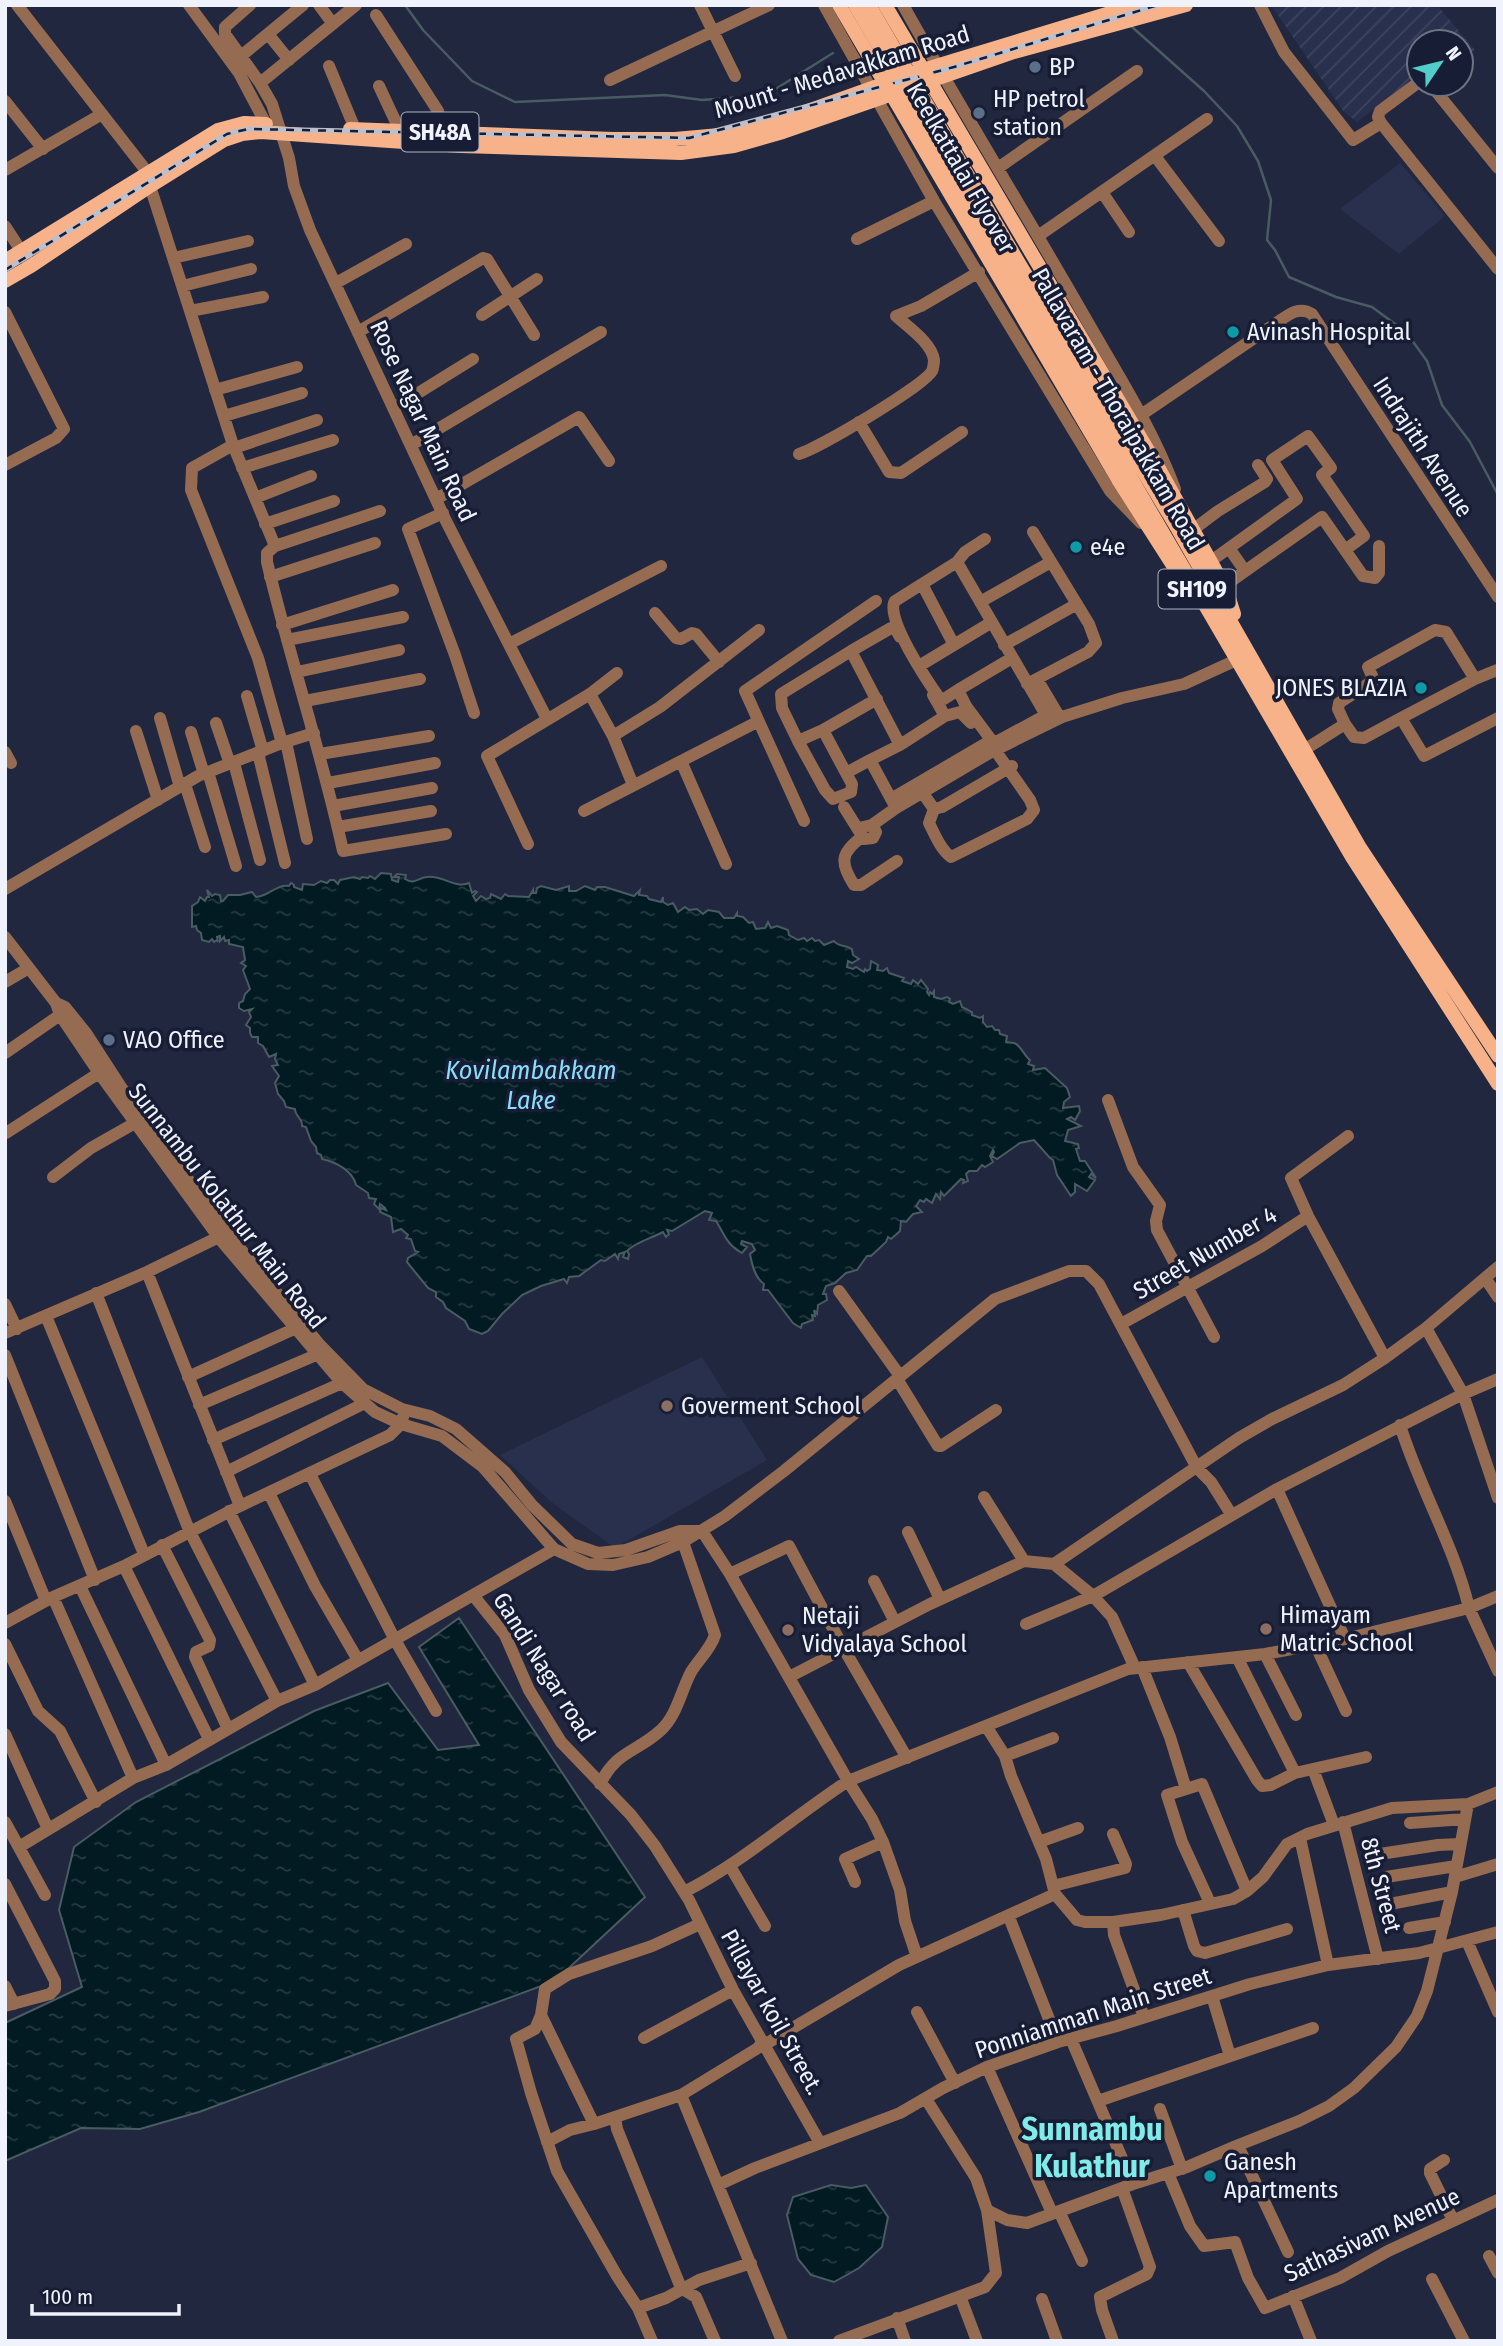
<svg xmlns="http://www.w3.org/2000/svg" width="1503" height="2346" font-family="'Fira Sans Condensed',sans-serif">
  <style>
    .built { fill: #28304d }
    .industrial { fill: url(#industrial-furrows) }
    .water { fill: url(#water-ripples); stroke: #495b63; stroke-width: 2 }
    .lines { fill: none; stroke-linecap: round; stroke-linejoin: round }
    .stream { stroke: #495b63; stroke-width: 2.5 }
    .minor { stroke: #956b52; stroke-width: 12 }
    .major { stroke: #f8b289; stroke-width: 14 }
    .rail-casing { stroke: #bcc0cd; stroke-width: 5 }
    .rail { stroke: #171d34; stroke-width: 2.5; stroke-dasharray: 8; stroke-linecap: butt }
    .major-bridge { stroke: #f8b289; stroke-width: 14 }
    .service-dot { fill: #5c6f8a; stroke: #171d34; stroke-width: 2.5 }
    .culture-dot { fill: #0f9aa8; stroke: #171d34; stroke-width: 2.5 }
    .education-dot { fill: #8d6e63; stroke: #171d34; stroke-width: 2.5 }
    .labels { text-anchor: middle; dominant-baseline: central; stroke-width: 7; stroke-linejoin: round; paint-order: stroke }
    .shield { fill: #171d34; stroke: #afb3c1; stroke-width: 2 }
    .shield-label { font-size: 23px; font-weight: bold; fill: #f0f3fd }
    .poi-label { font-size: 24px; fill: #f0f3fd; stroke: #171d34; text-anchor: start }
    .street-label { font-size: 24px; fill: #f0f3fd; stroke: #171d34 }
    .water-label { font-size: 26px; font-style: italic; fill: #87def9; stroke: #171d34 }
    .district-label { font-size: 32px; font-weight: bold; fill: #80ebe9; stroke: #171d34 }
  </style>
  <defs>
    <pattern id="industrial-furrows" width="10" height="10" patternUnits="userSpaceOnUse" patternTransform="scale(1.75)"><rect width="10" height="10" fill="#28304d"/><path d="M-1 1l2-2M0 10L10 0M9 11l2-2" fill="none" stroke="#3d445f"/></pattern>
    <pattern id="water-ripples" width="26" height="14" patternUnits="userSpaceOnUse" patternTransform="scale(1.75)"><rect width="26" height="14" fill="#021a21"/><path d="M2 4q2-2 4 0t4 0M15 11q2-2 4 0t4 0" fill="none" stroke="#273c42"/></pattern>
  </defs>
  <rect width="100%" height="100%" fill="#20273e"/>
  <path class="built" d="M1400 163 1445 216 1399 254 1340 209Z
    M702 1357 767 1460 615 1548 551 1502 500 1455Z"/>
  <path class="industrial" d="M1271 5H1437L1475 50 1461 60V42H1419V74L1357 122 1344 112Z"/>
  <path class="water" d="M381 873 391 874 392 880 398 882 399 877H394L397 874 406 875 405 879C415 885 417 878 427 877 443 875 455 889 469 883L472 893 475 891 477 892 473 896 476 901 481 896 486 899 490 898 491 894 501 899 505 894 508 896 529 897 533 890V893H536L537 888 541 886 556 890 569 886V891H576L585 886 595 890 597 887H605L634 896 640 890 639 895 647 896 649 899 661 902 663 897V902L668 905 673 903 678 912 685 907 689 910 697 909 703 914 708 910 719 912 724 918H734L737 913V916L743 917 749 923 753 922 756 929 765 928 768 922 771 928 777 926 788 930 789 935 798 940 804 938 807 941 812 938 815 941 819 940 824 945 834 941C838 947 846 945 852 949L853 955 859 959 852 963 848 961 847 967 853 969 856 967 864 972 865 969 867 971 870 969 871 961 878 965 877 970 883 971 887 968 889 973 904 978 902 981 911 984 913 980 918 984 921 980 928 989 927 992 929 995 930 992 932 994 934 991V997L941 999 947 997 950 999 949 1002 953 1004 960 1001 962 1007 972 1012V1015L980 1018 983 1016V1022L987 1027 992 1026 995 1030H999L1000 1034 1007 1036 1006 1042C1008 1043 1011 1042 1014 1043 1021 1045 1024 1056 1030 1060L1028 1064 1034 1066 1033 1070 1045 1068 1067 1088 1070 1097 1064 1102 1063 1108 1079 1106 1080 1111 1075 1120 1071 1117 1067 1119 1081 1126 1068 1130 1065 1141 1078 1144 1079 1148 1076 1149 1080 1161H1085L1096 1178 1091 1174 1089 1177 1095 1180 1087 1191 1075 1184V1192L1071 1196 1057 1175 1053 1160 1050 1158 1034 1140 1020 1143 997 1159 992 1156 994 1152 993 1150 990 1156 993 1162 985 1167 982 1165 977 1171H969L966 1174 968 1181 963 1183 964 1180 961 1179 944 1196 941 1192 940 1199 936 1194 932 1203 926 1199 924 1202 920 1200 916 1206 922 1212 913 1214 906 1222 901 1221 900 1231 891 1239 888 1237 886 1242 871 1256H867L857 1270 846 1273 835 1283 826 1286 823 1294H826L827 1300 818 1305 817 1314 814 1310 815 1316 812 1315 813 1320 802 1324 801 1328 793 1323 768 1290H763L764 1284C755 1278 752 1265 750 1254L755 1250 752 1244 742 1241 741 1244 747 1247 742 1253C726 1244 725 1235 716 1221L709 1220 712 1213 705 1211 672 1231 667 1230 669 1234 666 1237 663 1232C652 1238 634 1243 627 1251L629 1254 628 1259 623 1257 625 1252 619 1254 618 1259 615 1254 605 1261 601 1260 579 1276 569 1277 567 1283 564 1279 541 1286 522 1295 502 1314 488 1331 482 1334 469 1329 465 1321 446 1308 443 1302 436 1297V1292L428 1288 407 1262 408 1258 418 1252 415 1251 411 1239 406 1238 408 1235 401 1229 393 1232 391 1217 380 1212 381 1208 386 1210 385 1208 380 1204 379 1209 374 1204 376 1199 369 1198 368 1193 356 1185C353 1171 336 1162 322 1159L321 1155 317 1153 316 1147 311 1141 306 1127 302 1126C303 1119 295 1116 295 1109L286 1107 284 1101 278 1094 275 1083 279 1076 272 1066 278 1065 275 1059 276 1054 269 1057 263 1046 258 1043V1037H252L250 1033V1028L246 1025 251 1017 249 1012 252 1009 244 1011 239 1008V1003L243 1001 245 994 250 989 243 970 246 966 241 963 245 960 243 947 229 944V940L225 941 224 937 220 941V936L217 937 218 942 217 940 214 942 212 939 209 942 202 940 201 933 197 930 196 926 192 927V906L198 902 200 897 205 901 207 897H209L207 890 212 896 215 894 220 895 221 901H223L228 895H240L252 892 256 897C268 897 276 884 289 886L291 883 294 885V887L302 890 303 884 314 885 321 881 327 883 330 880H334L338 884 340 880 354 877 360 879 362 877 368 878 370 876 375 879Z
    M459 1618 645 1897 555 1981 199 2112 140 2129 81 2128 5 2161V2023L82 1987 59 1910 74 1847 136 1802 314 1711 388 1683 438 1750 479 1745 419 1647Z
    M831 2185 851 2188 866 2185 888 2217 882 2247 859 2268 834 2282 811 2275 798 2259 787 2215 793 2197Z"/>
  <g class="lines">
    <path class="stream" d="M405 5 423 30 472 81 515 102 665 95 702 100 766 95 833 53
      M1131 26 1204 91 1237 126 1258 161 1271 200 1267 240 1275 250 1289 277 1336 297 1372 307 1406 332 1427 361 1442 405 1470 442 1498 495"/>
    <path class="minor" d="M17 5 148 173
      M189 5 239 73 266 124
      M250 5 225 27V34L260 83 272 104 289 158 294 186 310 230 446 521 547 719
      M319 5 333 24
      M700 5 735 76
      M824 5 934 201 1110 491 1141 523
      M903 5C962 111 1026 214 1086 319 1118 375 1153 429 1175 489
      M1260 5 1284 52 1353 140 1381 123 1498 269
      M376 15 438 111 442 132
      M268 34 289 60
      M241 56 303 5
      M329 66 355 129
      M610 80 769 5
      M260 83 356 5
      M1430 84 1498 168
      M379 86 400 131
      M5 101 43 149
      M1381 123 1378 117 1380 111 1419 82
      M1155 156 1219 241
      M998 168 1137 71
      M5 170 102 114
      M150 186 233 445 275 546 267 553V562C290 659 322 754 343 851L446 834
      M1102 192 1129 232
      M5 226 31 266
      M1038 236 1207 119
      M857 239 934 201
      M173 258 248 241
      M336 283 406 244
      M182 286 251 269
      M190 311 263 297
      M5 312 64 429 56 438 5 465
      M482 315 537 279
      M358 332 483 258 487 259 534 335
      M215 390 297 367
      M394 408 473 359
      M1141 415 1275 324C1287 316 1298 305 1312 314L1498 597
      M224 416 302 393
      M859 422 889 472 901 473 962 432
      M411 445 601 332
      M234 448 317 420
      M799 454C819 448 924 386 932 371 933 370 934 362 934 360 932 343 908 327 896 316L921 306 979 272
      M242 468 333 440
      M255 498 311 476
      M436 499 579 417 609 461
      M443 513 408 529 455 655 474 713
      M265 524 334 501
      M1194 529 1218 511 1265 482 1267 479 1258 465
      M985 539 965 552 957 562 895 601C884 617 928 682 940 699H944L958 690 966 706 992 741H998L1046 715
      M275 546 380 511
      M1229 548 1245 571
      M1345 550 1363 576 1375 578 1379 573V546
      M1211 561 1297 499 1272 460 1308 436 1331 468 1322 475 1364 536 1345 550 1322 517 1224 586
      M957 562 1050 722
      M270 577 375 543
      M922 584 954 645
      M980 602 1051 562
      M655 613 676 638 681 639 692 633 696 634 719 662
      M282 625 393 590
      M287 640 403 617
      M509 644 661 566
      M1004 645 1077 604
      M919 666 992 622
      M297 672 399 650
      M1037 679 1060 718
      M1027 684 1088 652 1096 643 1089 624 1033 532
      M958 690 1012 658
      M590 694 613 736 633 785
      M933 695 945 716 960 712 971 723
      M247 696 263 751
      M877 699 823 730 846 773 870 760 896 808
      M305 701 420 679
      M160 718 180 787
      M1401 718 1475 679
      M216 723 230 764
      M1345 724 1354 737 1364 738 1401 718 1424 756 1498 718
      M823 730 798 741 825 790 833 799 851 792 852 784 846 773
      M136 731 158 800
      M191 732 204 774
      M613 736 660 707 759 630
      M798 741 782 708 781 694 851 651
      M286 742 307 839
      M282 743 314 733
      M900 745 851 651 891 628 896 630 900 637
      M1304 750 1345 724 1338 709 1339 703 1374 680 1368 667 1435 630 1446 632 1475 679 1497 670 1498 672
      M5 752 11 763
      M258 753 285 863
      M320 754 429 736
      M870 760 900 745 945 716
      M681 761 726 864
      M234 763 260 860
      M208 772 236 866
      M328 783 435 763
      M185 784 205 847
      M922 792 934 809 942 807 1012 766
      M891 799 985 744
      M333 806 432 788
      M844 807 864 839 873 838 876 832 872 825 863 827 860 831
      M934 809 929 823C935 835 941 850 951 857L1027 819 1034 810 1030 800 995 750
      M584 811 757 722
      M804 821 745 691 876 601
      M872 825 896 808 991 752 1062 717 1122 698 1184 684 1243 657
      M338 827 431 811
      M862 837C840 853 840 863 854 885H861L897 861
      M528 844 487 756 590 694 617 673
      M5 889 198 776 282 743 258 658 191 490 192 468 233 445
      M5 937 56 1003 60 1015 99 1073 219 1238 342 1383 375 1412 401 1424 442 1436 483 1467 554 1549 588 1564 613 1565 648 1557 683 1542 725 1516 784 1471 995 1299 1069 1271H1086L1099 1284 1197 1468 1211 1482 1231 1514
      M5 982 29 968
      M56 1003 65 1007 86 1033 121 1087 224 1229 320 1345 363 1389 402 1409 430 1416 456 1429 505 1472 532 1505 572 1544 598 1553 626 1550 680 1531H702
      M5 1053 60 1015
      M1108 1100 1133 1167 1160 1205 1156 1221 1157 1230 1214 1337
      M6 1133 99 1073
      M1348 1136 1291 1178 1308 1216 1385 1358
      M53 1177 91 1148 135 1123
      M147 1272 240 1506
      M1485 1278 1498 1297
      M839 1291 900 1376
      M96 1293 189 1530 277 1701
      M5 1304 17 1329
      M46 1316 144 1554
      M1121 1324 1262 1246 1308 1216
      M1426 1328 1463 1394 1498 1498
      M5 1333 147 1272 225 1234
      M5 1355 95 1580
      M188 1377 294 1329
      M897 1379 938 1446H941L996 1410
      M199 1405 316 1355
      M1400 1425C1419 1487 1454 1545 1469 1608L1498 1596
      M213 1440 342 1383
      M226 1472 365 1403
      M310 1474 395 1640 436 1711
      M1277 1489 1345 1639
      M269 1493 315 1586 358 1660
      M984 1497 1024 1561
      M5 1501 46 1601
      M229 1511 315 1685
      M702 1531 730 1574 848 1781 1128 1669 1265 1654 1345 1639 1469 1608 1498 1671
      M908 1532 940 1599
      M162 1545 210 1640 209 1646 196 1652 195 1657 228 1729
      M554 1549 473 1595 505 1635 529 1690 561 1742 631 1815 655 1846 689 1900 733 1990 820 2143
      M1054 1564 1239 1438 1272 1419 1343 1385 1385 1358 1426 1328 1498 1267
      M124 1566 209 1739
      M730 1574 789 1546 844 1649 907 1758
      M874 1581 895 1622
      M80 1586 166 1765
      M53 1597 133 1778
      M5 1623 53 1597 124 1566 240 1506 390 1435 401 1424 403 1417
      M1026 1624 1093 1596 1277 1489 1463 1394 1498 1379
      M5 1644 38 1711 60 1731 96 1802
      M1315 1644 1346 1711
      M1265 1654 1296 1715
      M1237 1657 1295 1773 1366 1757
      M1188 1662 1257 1780 1262 1786 1271 1785 1295 1773
      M1142 1667 1170 1737 1186 1789
      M789 1677 930 1604 1024 1561 1054 1564 1093 1596 1112 1617 1135 1668
      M986 1726 1005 1756 1011 1776 1046 1859 1055 1894
      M5 1734 48 1829
      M1005 1756 1053 1738
      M1313 1769 1334 1825
      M600 1784C617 1750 636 1753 661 1730 677 1715 681 1691 691 1672 699 1659 710 1650 715 1635L683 1542
      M5 1822 45 1895
      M1343 1822 1378 1959
      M1410 1823 1465 1819
      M1300 1838 1328 1965
      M1039 1842 1078 1828
      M19 1847 133 1778 166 1765 277 1701 315 1685 473 1595
      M1380 1854 1438 1845 1460 1844
      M730 1866 765 1926
      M1386 1877 1456 1866
      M1455 1877 1498 1864
      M855 1882 845 1859 883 1842
      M5 1884 55 1981V1989L50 1994 5 2006
      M1053 1886 1125 1868 1126 1864 1113 1834
      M684 1892C743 1862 793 1817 848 1781L872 1819 883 1842 900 1890 905 1921 917 1957
      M1210 1903 1182 1842 1167 1795 1202 1784 1247 1891
      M1390 1904 1452 1892
      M1183 1910 1194 1946 1197 1951 1205 1953 1287 1929
      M1009 1917 1058 2042
      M1113 1922 1114 1935 1144 2017
      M1409 1928 1445 1922
      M1467 1941 1498 2012
      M5 1986 14 2004
      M1212 1996 1230 2056
      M917 2012 955 2083
      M541 2015 535 2029 516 2039 531 2093 557 2171 617 2276 638 2308
      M644 2038 733 1990
      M1071 2039 1133 2184
      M764 2045 899 1965 1055 1894 1077 1920 1085 1922H1113L1161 1915 1233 1899 1247 1891 1263 1877 1287 1844 1307 1834 1392 1808 1468 1804 1498 1792
      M987 2067 1052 2213
      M681 2095 782 2341
      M1098 2101 1313 2028
      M1160 2109 1182 2169
      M615 2117 617 2129 681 2288 696 2297 715 2341
      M594 2124 681 2095 758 2048 762 2042
      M547 2142 570 2130 594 2124 541 2015 545 1989 569 1974 652 1946 700 1924
      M1236 2146 1299 2121 1329 2106 1354 2088 1396 2047 1417 2016 1427 1991 1452 1892 1468 1804
      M1444 2160 1430 2169V2173L1453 2220
      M1168 2173 1190 2226 1204 2246 1235 2242 1248 2278 1265 2308 1340 2278 1388 2251 1498 2200
      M718 2185 755 2168 900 2113 943 2088 987 2067 1058 2042 1117 2026 1250 1984 1328 1965 1419 1953 1498 1932
      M987 2210 1007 2220 1027 2223 1133 2184 1187 2167 1236 2146 1241 2152 1288 2252
      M1059 2211 1082 2261
      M1489 2256 1498 2273
      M1432 2279 1464 2341
      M960 2296 977 2341
      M1293 2296 1311 2341
      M1042 2299 1057 2341
      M897 2318 905 2341
      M652 2341 638 2308 666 2298 699 2280 751 2263
      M839 2341 985 2287 996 2273 987 2210 976 2178 926 2099
      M1113 2341 1102 2310 1100 2297 1147 2274 1150 2267 1122 2188"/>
    <path class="major" d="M855 5 1352 857 1498 1084
      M869 5 1017 260 1176 526 1359 846 1498 1056
      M913 73 1136 5
      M350 129 613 139H675L731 134 799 114 894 80
      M5 261 218 130 244 123 266 124
      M5 281 31 266 150 186 224 140 242 134 261 132 461 146 681 153 734 146 783 132 1014 52 1186 5
      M1159 469 1226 589 1234 614
      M1119 481 1174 567"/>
    <defs>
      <path id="rail" d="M5 270 227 134 248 129 689 138 954 67 1158 5"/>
    </defs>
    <use href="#rail" class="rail-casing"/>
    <use href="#rail" class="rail"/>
    <path class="major-bridge" d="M839 5 1119 481
      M885 5 1159 469"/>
  </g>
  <g class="service-dot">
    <circle cx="1035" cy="67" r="7"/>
    <circle cx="979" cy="113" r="7"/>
    <circle cx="109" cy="1040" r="7"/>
  </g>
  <g class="culture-dot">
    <circle cx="1233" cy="332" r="7"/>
    <circle cx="1076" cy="547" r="7"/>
    <circle cx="1421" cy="688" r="7"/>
    <circle cx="1210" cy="2176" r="7"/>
  </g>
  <g class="education-dot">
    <circle cx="667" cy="1406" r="7"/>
    <circle cx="1266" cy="1629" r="7"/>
    <circle cx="788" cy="1630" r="7"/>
  </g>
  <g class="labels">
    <g class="shield">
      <rect x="401.5" y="112.5" width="77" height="39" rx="5"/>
      <rect x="1158.5" y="569.5" width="77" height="39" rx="5"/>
    </g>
    <g class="shield-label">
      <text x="440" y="132">SH48A</text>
      <text x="1197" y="589">SH109</text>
    </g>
    <g class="poi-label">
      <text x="1049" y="67">BP</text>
      <text x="993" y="99">HP petrol<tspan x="993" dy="28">station</tspan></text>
      <text x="1247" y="332">Avinash Hospital</text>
      <text x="1090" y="547">e4e</text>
      <text x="1407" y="688" text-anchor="end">JONES BLAZIA</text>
      <text x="123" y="1040">VAO Office</text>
      <text x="681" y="1406">Goverment School</text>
      <text x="1280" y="1615">Himayam<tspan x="1280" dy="28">Matric School</tspan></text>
      <text x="802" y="1616">Netaji<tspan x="802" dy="28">Vidyalaya School</tspan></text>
      <text x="1224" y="2162">Ganesh<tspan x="1224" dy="28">Apartments</tspan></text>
    </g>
    <g class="street-label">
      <text transform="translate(842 72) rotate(-17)">Mount - Medavakkam Road</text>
      <text transform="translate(961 168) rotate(60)">Keelkattalai Flyover</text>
      <text transform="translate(1118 409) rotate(60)">Pallavaram - Thoraipakkam Road</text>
      <text transform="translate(423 421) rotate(65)">Rose Nagar Main Road</text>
      <text transform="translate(1423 447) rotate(57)">Indrajith Avenue</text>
      <text transform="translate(227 1206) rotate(52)">Sunnambu Kolathur Main Road</text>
      <text transform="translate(1205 1253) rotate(-30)">Street Number 4</text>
      <text transform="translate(544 1667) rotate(58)">Gandi Nagar road</text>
      <text transform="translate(1381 1885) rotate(75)">8th Street</text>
      <text transform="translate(772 2012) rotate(61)">Pillayar koil Street.</text>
      <text transform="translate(1093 2013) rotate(-18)">Ponniamman Main Street</text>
      <text transform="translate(1372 2235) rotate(-25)">Sathasivam Avenue</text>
    </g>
    <g class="water-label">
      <text x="531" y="1070">Kovilambakkam<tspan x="531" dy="30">Lake</tspan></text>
    </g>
    <g class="district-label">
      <text x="1092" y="2129">Sunnambu<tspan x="1092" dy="37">Kulathur</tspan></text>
    </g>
  </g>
  <rect width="1503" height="2346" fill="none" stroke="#f0f3fd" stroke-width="14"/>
  <g transform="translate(1440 63) rotate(55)"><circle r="33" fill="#171d34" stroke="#6e7384" stroke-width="2"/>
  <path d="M0-5L12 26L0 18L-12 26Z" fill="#53cdcb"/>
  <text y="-10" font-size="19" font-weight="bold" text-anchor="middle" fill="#f0f3fd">N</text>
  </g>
  <path d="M32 2304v10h147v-10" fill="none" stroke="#f0f3fd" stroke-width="3.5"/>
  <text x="42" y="2304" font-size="21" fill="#f0f3fd" stroke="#171d34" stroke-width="5" paint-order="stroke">100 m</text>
</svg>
